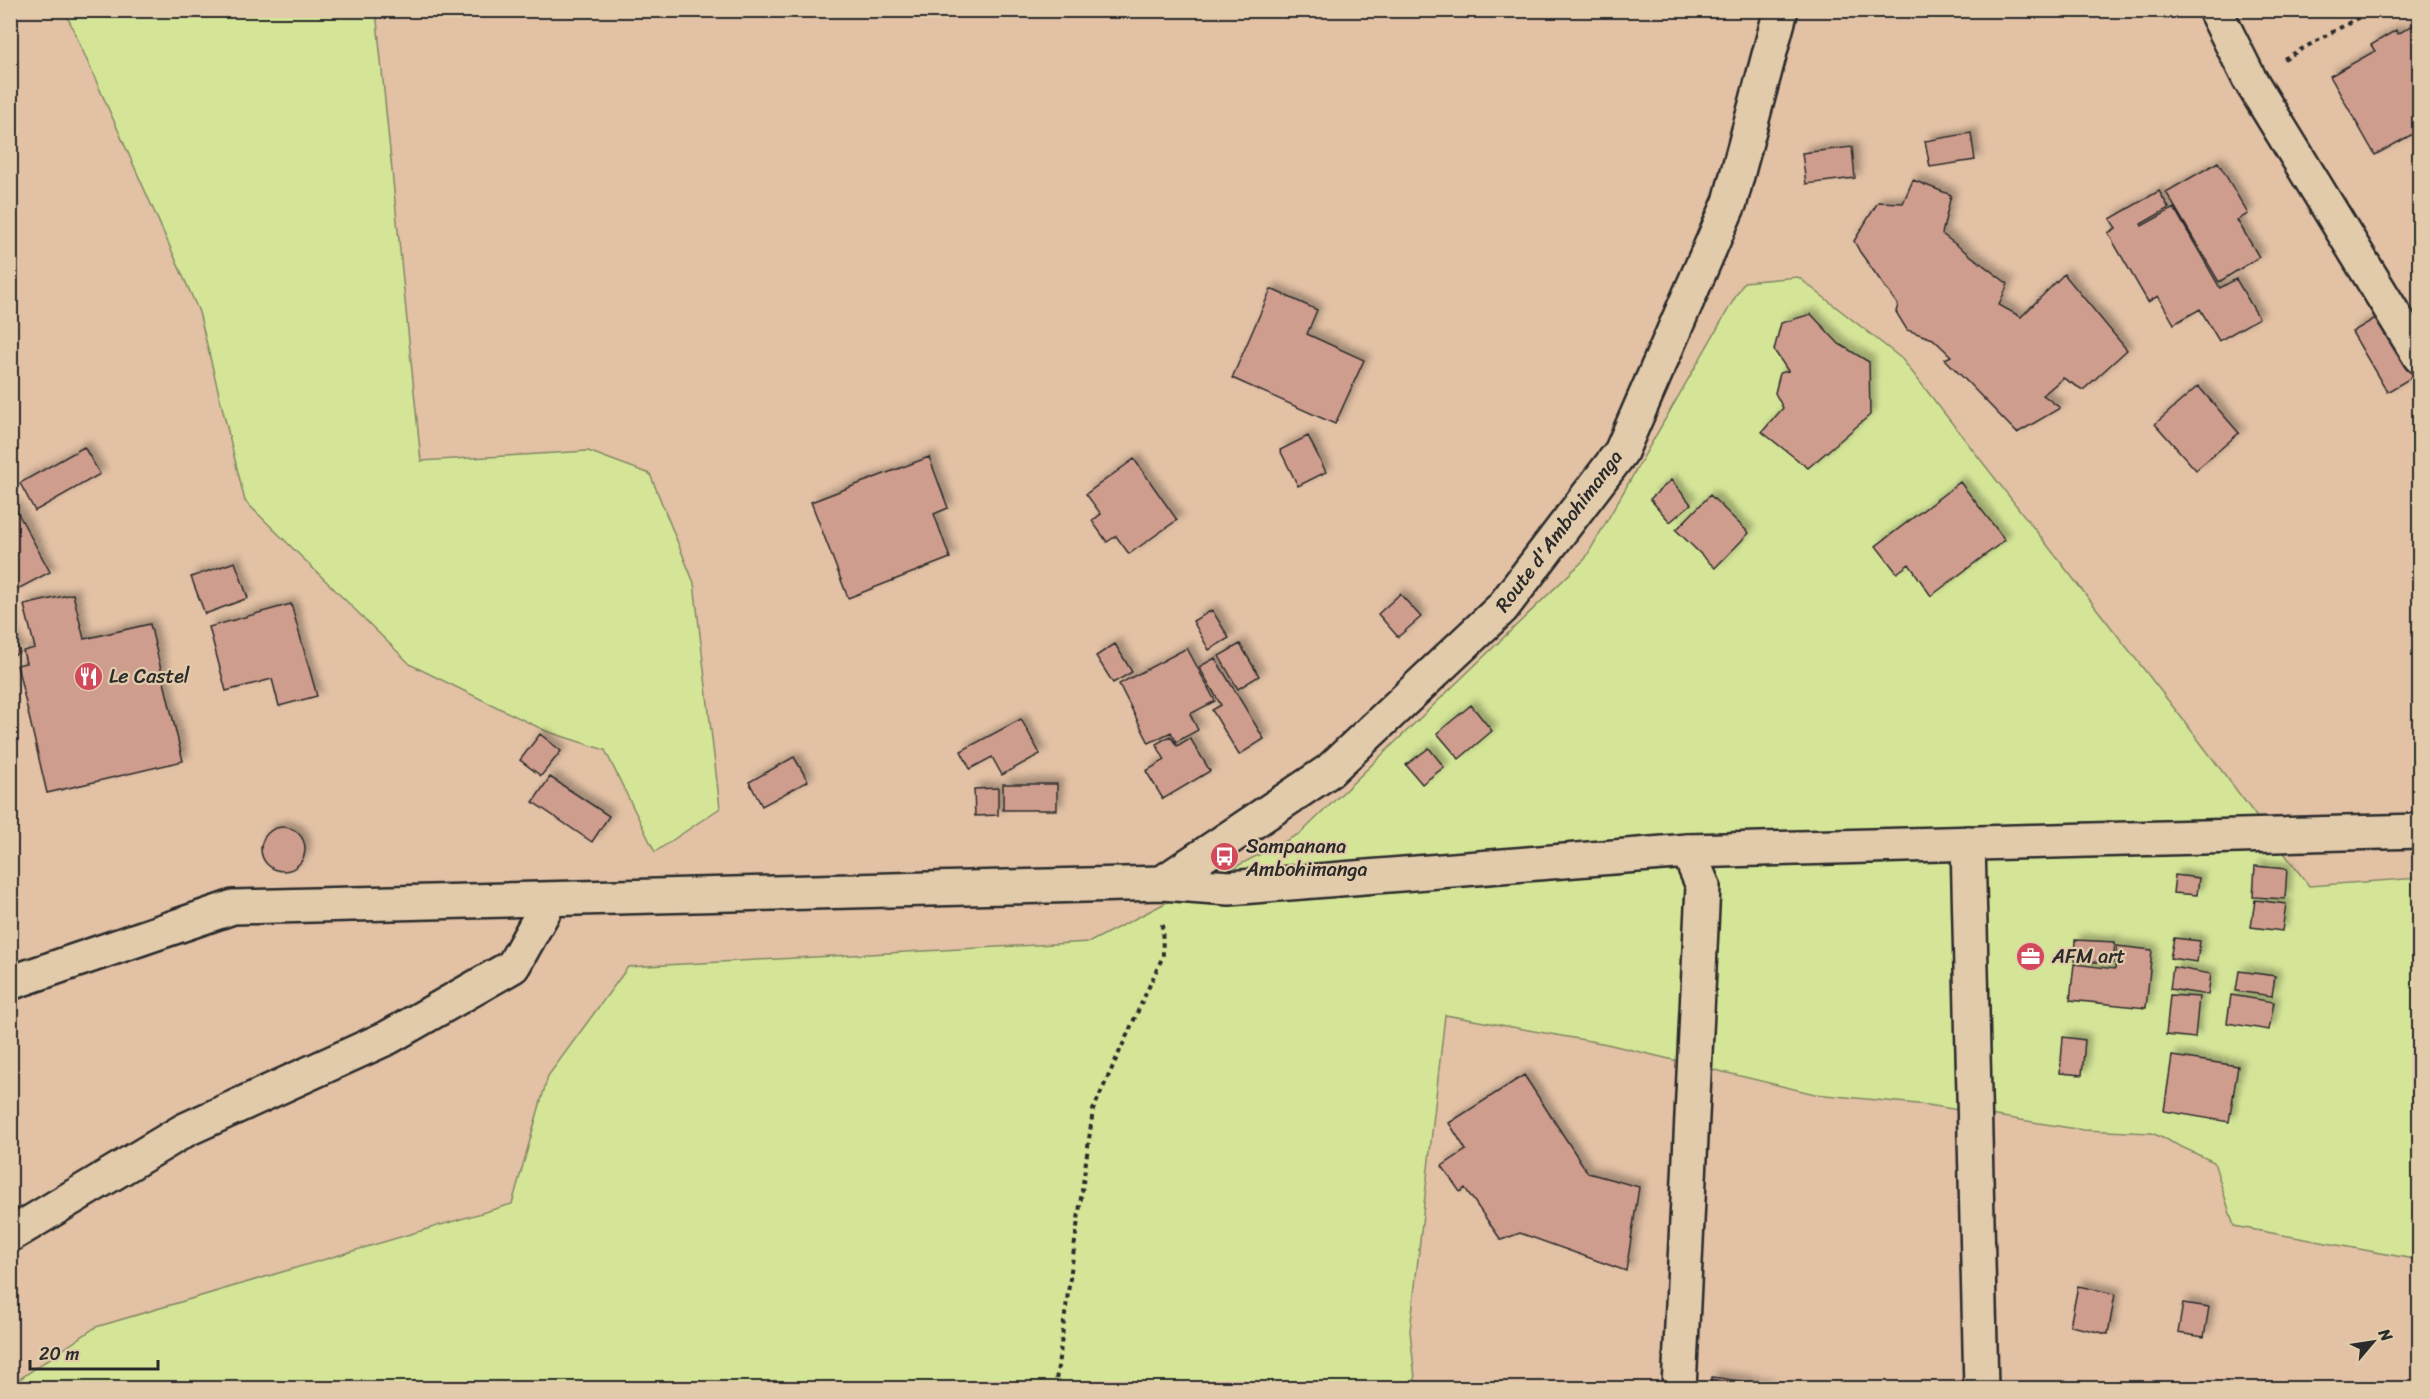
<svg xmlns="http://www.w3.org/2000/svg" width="2430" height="1399" font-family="Sriracha,sans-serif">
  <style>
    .green { fill: #d5e598; stroke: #808862; stroke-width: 1.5 }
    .building { fill: #cf9d8d; stroke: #2b2b2b; stroke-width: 1.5; filter: url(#shadow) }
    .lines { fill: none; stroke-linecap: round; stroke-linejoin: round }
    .street-casing { stroke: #2b2b2b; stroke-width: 38 }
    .secondary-casing { stroke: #2b2b2b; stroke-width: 38 }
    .path { stroke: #2b2b2b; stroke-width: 4; stroke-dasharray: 4.5 4.5; stroke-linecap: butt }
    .street { stroke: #e2cbab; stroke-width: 33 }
    .secondary { stroke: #e2cbab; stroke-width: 33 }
    .labels { text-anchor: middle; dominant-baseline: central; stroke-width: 4.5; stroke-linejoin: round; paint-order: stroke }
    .street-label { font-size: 20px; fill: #2b2b2b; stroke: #e2cbab }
    .poi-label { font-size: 20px; fill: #2b2b2b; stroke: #e2cbab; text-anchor: start }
  </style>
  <defs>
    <filter id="shadow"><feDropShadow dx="5.5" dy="-5.5" stdDeviation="3" flood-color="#0004"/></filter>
  </defs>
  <rect width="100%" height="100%" fill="#e2c1a5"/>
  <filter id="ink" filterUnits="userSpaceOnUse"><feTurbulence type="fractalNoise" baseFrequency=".0167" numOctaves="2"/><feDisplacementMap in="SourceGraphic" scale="12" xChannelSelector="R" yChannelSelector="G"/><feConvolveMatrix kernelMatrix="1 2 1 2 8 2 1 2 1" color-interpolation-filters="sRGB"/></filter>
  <g filter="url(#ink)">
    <path class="green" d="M65 11H376L421 461 588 451 650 474 694 583 720 808 655 852 605 750 546 731 411 665 245 501 199 312Z
      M1798 277 1902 359 2181 717 2309 886 2419 878V1260L2234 1226 2214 1162 2152 1133 2083 1130 1928 1105 1815 1094 1607 1044 1445 1015 1410 1331 1416 1388H11V1385L96 1327 512 1204 548 1076 628 967 1090 942 1301 833 1585 559 1744 282Z"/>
    <path class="building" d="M2420 21V130L2375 155 2330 76 2375 51 2371 45 2396 30 2398 34Z
      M1971 133 1975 160 1930 167 1925 141Z
      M1852 147 1855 178 1806 184 1802 153Z
      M2218 162 2248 214 2237 220 2259 257 2219 282 2166 192Z
      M1913 180 1951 195 1942 234 2008 284 1999 305 2021 317 2064 274 2127 350 2083 390 2063 378 2043 395 2060 408 2017 433 1945 359 1951 356 1933 339 1907 330 1896 312 1898 305 1860 252 1854 241 1878 202 1903 203Z
      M2159 191 2169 208 2141 224 2142 226 2174 208 2220 288 2236 279 2259 318 2219 341 2200 309 2174 324 2158 296 2148 302 2108 233 2116 228 2110 219Z
      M1271 289 1317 310 1307 334 1364 360 1335 424 1232 378Z
      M1811 314 1839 344 1869 362 1870 415 1808 468 1762 432 1783 408 1775 393 1780 373 1788 371 1774 350 1781 323Z
      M2379 316 2414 376 2387 392 2352 332Z
      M2198 386 2239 433 2196 470 2155 424Z
      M1308 436 1326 472 1298 486 1280 450Z
      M84 447 100 474 35 511 20 483Z
      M929 457 948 508 934 514 950 558 848 598 811 502Z
      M1134 459 1177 520 1129 554 1116 536 1107 542 1092 521 1101 514 1086 494Z
      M1671 480 1691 504 1670 522 1650 499Z
      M1960 482 2005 540 1931 596 1909 564 1897 573 1876 546Z
      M1710 495 1749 533 1715 568 1676 530Z
      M14 506 50 572 14 591 10 583V507Z
      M235 562 248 598 205 614 191 577Z
      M73 594 84 639 150 624 183 761 47 793 17 665 26 663 23 651 35 648 24 605Z
      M1400 594 1421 617 1398 637 1378 614Z
      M291 604 317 696 279 706 272 679 226 691 209 627Z
      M1212 610 1229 638 1209 650 1193 621Z
      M10 633 20 652 10 657Z
      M1115 644 1132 672 1113 683 1096 656Z
      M1240 644 1259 676 1238 689 1219 656Z
      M1187 648 1215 701 1190 714 1198 730 1176 742 1171 732 1149 743 1119 684Z
      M1215 658 1264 739 1239 755 1212 710 1221 705 1199 667Z
      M1471 705 1492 731 1459 759 1437 733Z
      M1021 719 1040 754 1002 775 992 757 970 769 961 751Z
      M540 734 561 751 541 776 520 760Z
      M1170 736 1177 746 1190 738 1210 771 1163 799 1146 771 1165 760 1156 744Z
      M1429 748 1444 767 1422 784 1406 765Z
      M794 757 808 781 762 806 749 782Z
      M550 777 609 816 592 842 533 802Z
      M1003 784H1057V810H1003Z
      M998 788V815L975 816 974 789Z
      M261 849a22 22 0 1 1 44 0a22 22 0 1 1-44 0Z
      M2255 866 2287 869 2285 899 2253 897Z
      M2175 875 2199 878 2197 895 2173 893Z
      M2255 900 2286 904 2282 931 2251 927Z
      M2174 938 2200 941 2197 962 2170 958Z
      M2075 940 2115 942 2113 963 2074 961Z
      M2117 946 2152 950 2146 1008 2070 1000 2074 964 2115 969Z
      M2173 967 2211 974 2208 995 2170 989Z
      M2239 971 2275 976 2272 996 2236 991Z
      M2170 995 2199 997 2195 1038 2166 1035Z
      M2231 995 2274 1002 2269 1030 2227 1023Z
      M2063 1037 2085 1040 2082 1075 2060 1073Z
      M2172 1056 2238 1066 2229 1122 2164 1111Z
      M1524 1075 1588 1173 1639 1187 1626 1271 1520 1233 1501 1240 1465 1188 1460 1192 1442 1166 1466 1150 1449 1123Z
      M2078 1286 2115 1294 2108 1334 2070 1326Z
      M2183 1303 2209 1307 2204 1337 2178 1333Z
      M1712 1377 1768 1385 1767 1388H1710Z"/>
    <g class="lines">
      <defs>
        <path id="street" d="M2215 10 2249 78 2420 357
          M1968 843 1981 1388
          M10 1235 185 1130 389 1037 513 966 550 900
          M1679 1388 1703 886 1688 851"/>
        <path id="secondary" d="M1162 883 1329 771 1502 608 1621 452 1730 202 1781 10
          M10 983 233 907 1162 883 1229 888 1688 851 2420 831"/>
      </defs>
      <use href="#street" class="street-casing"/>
      <use href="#secondary" class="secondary-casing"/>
      <path class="path" d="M2284 59 2372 10
        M1055 1388 1093 1110 1163 956 1162 920"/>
      <use href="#street" class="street"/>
      <use href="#secondary" class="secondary"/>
    </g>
  </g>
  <defs>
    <symbol id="restaurant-disc" viewBox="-11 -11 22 22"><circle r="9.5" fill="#d1495b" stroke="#e2cbab"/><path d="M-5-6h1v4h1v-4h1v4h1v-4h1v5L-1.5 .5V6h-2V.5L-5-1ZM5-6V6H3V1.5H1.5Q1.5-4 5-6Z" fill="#fff"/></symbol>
    <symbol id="bus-disc" viewBox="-11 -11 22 22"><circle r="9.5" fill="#d1495b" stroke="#e2cbab"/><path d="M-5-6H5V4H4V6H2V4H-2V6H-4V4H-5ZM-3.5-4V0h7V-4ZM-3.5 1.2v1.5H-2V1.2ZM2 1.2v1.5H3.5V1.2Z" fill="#fff"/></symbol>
    <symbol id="office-disc" viewBox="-11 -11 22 22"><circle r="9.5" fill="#d1495b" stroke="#e2cbab"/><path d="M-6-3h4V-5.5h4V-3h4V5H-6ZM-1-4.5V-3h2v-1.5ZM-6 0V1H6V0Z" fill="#fff"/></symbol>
  </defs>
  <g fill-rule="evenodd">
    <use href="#restaurant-disc" x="72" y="660" width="33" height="33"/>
    <use href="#bus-disc" x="1208" y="840" width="33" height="33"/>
    <use href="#office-disc" x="2014" y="940" width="33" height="33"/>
  </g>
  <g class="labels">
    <g class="street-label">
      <text transform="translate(1559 531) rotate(-53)">Route d'Ambohimanga</text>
    </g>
    <g class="poi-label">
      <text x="109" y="676">Le Castel</text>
      <text x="1246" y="846">Sampanana<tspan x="1246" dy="23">Ambohimanga</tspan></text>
      <text x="2052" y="956">AFM art</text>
    </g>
  </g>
  <rect width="2430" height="1399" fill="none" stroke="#e2cbab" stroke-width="36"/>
  <rect x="18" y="18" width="2394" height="1363" fill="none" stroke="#2b2b2b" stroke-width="2" filter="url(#ink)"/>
  <g transform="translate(2373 1342) rotate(61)" stroke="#e2cbab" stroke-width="4.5" paint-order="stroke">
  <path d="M0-4.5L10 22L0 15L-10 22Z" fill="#2b2b2b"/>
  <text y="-9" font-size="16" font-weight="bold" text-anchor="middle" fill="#2b2b2b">N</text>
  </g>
  <path d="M30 1360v9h128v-9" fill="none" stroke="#2b2b2b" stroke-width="3"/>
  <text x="39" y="1360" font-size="18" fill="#2b2b2b" stroke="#e2cbab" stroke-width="4.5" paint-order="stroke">20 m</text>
</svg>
